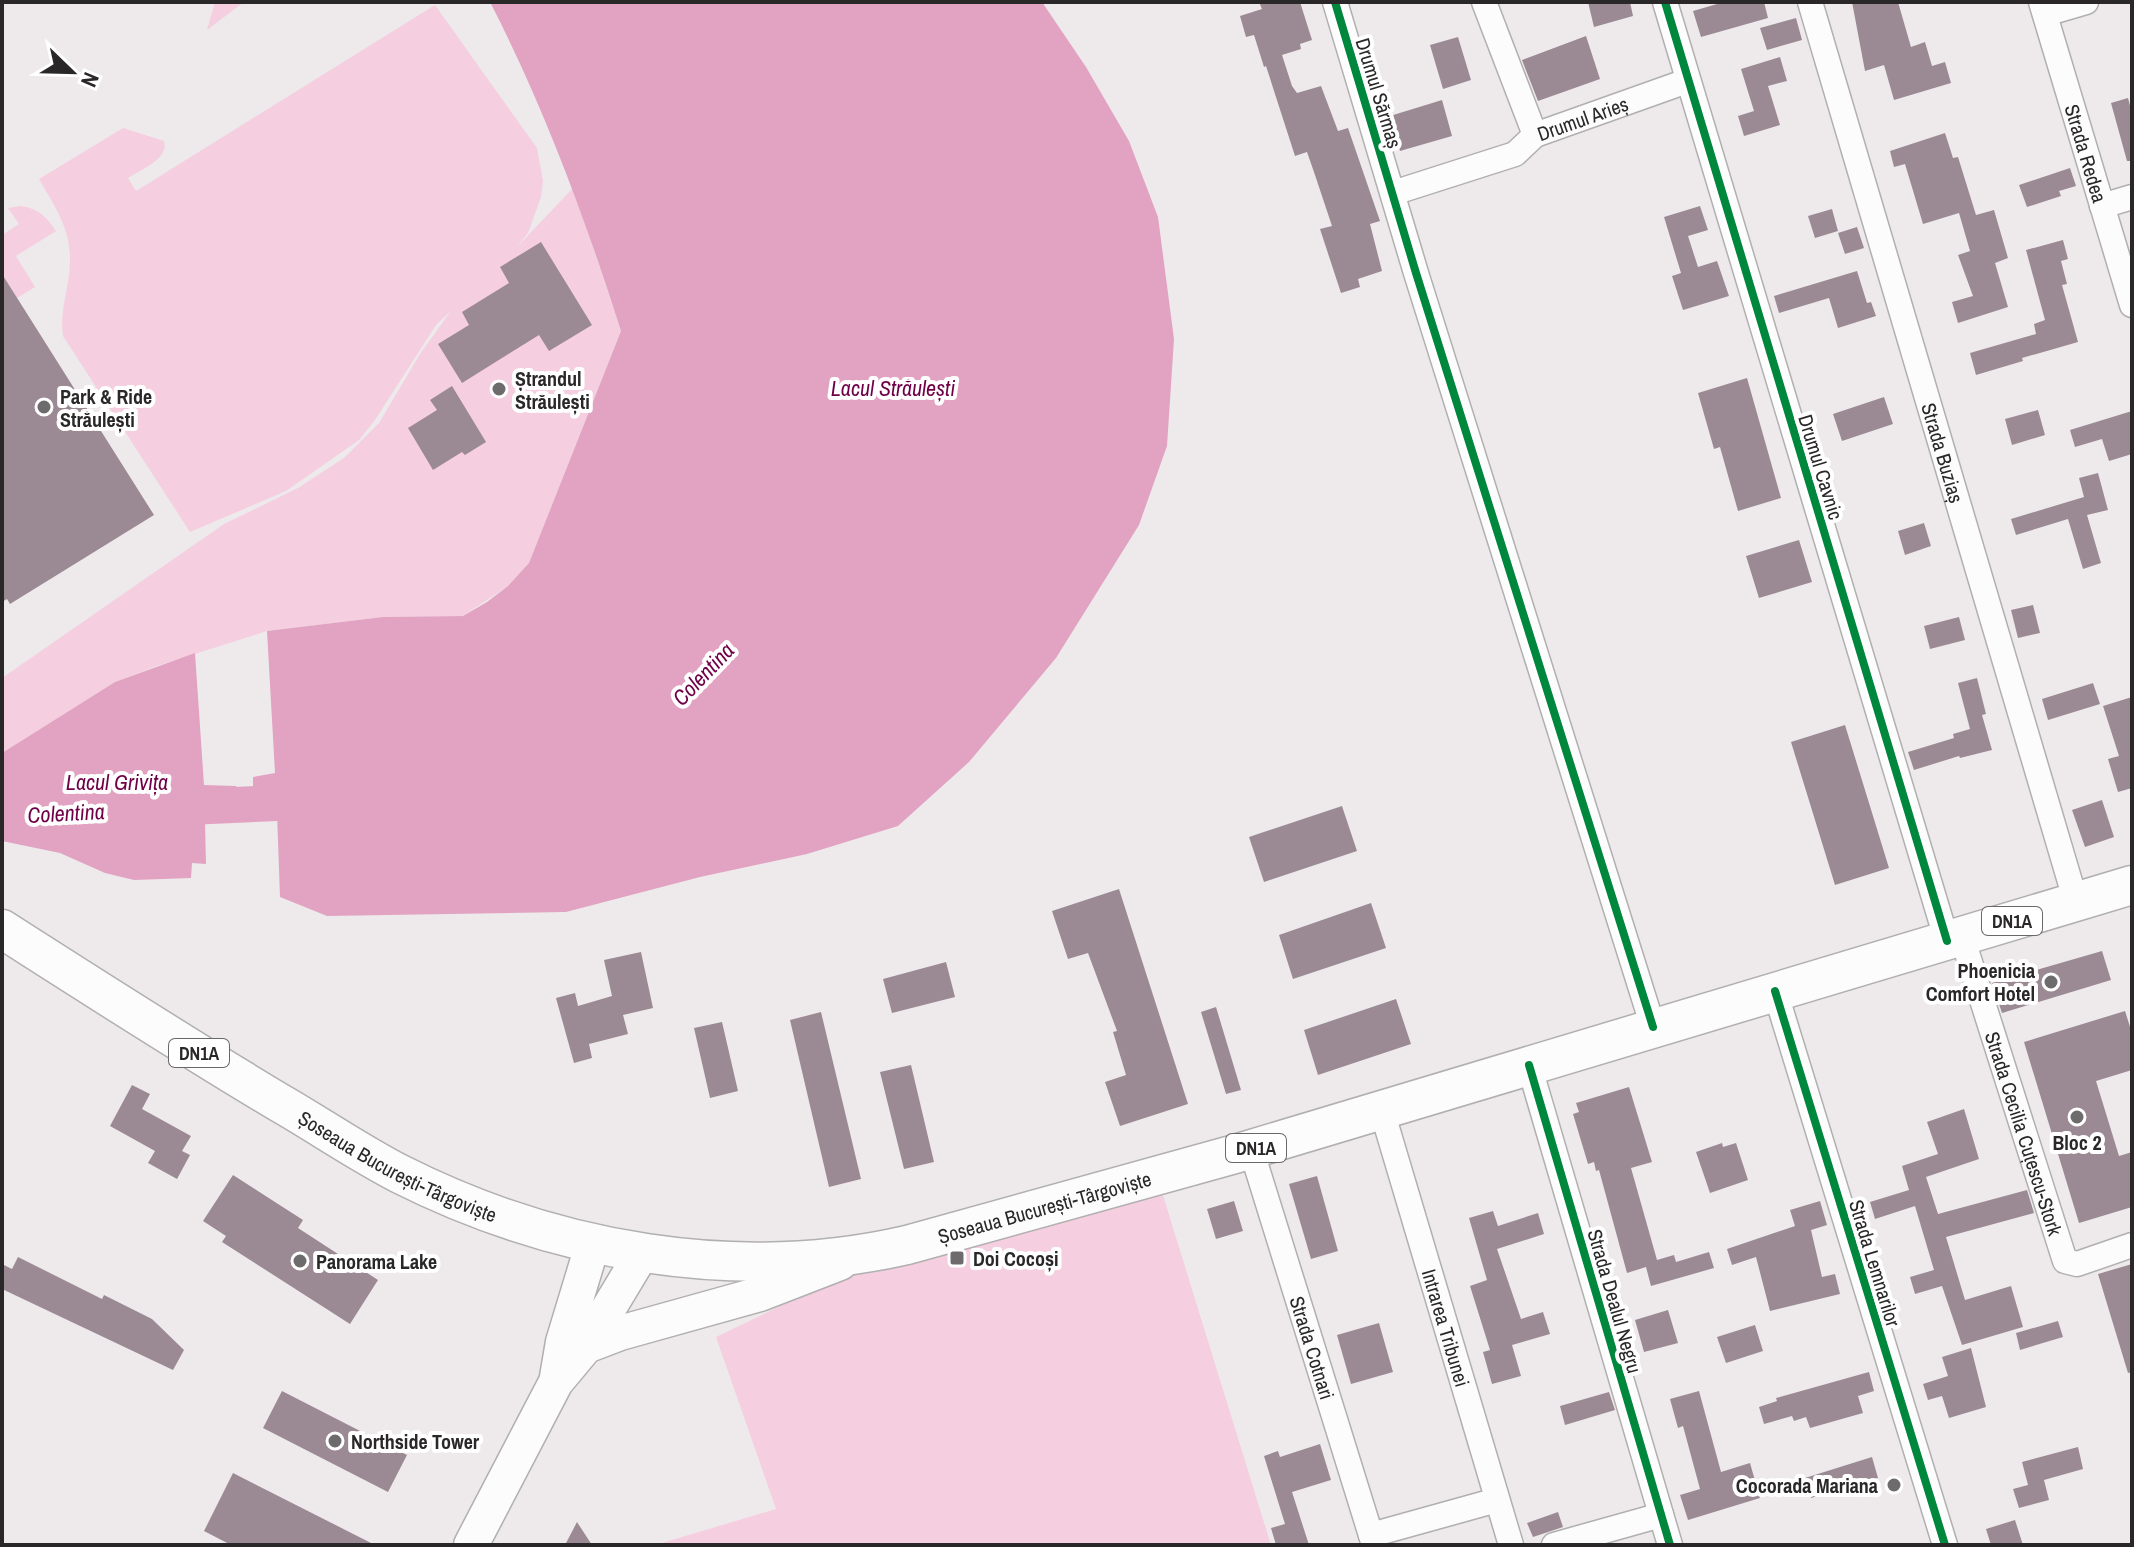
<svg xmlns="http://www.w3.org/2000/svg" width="2134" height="1547" font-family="'Archivo Narrow',sans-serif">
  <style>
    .green { fill: #f5cedf }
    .water { fill: #e1a3c1 }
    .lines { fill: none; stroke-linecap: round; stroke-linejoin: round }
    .river { stroke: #e1a3c1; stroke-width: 36 }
    .building { fill: #9b8a93 }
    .minor-casing { stroke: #b1afb0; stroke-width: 27 }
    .secondary-casing { stroke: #b1afb0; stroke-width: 37 }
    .primary-casing { stroke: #b1afb0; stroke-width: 41 }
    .minor { stroke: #fcfcfc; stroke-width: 24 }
    .secondary { stroke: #fcfcfc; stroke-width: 34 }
    .primary { stroke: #fcfcfc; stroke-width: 38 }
    .cycleway-casing { stroke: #fff; stroke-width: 13 }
    .cycleway { stroke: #00873e; stroke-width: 8 }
    .poi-dot { fill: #6e6b6d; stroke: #fff; stroke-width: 3 }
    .labels { text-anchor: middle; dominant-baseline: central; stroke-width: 8; stroke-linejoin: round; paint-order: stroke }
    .shield { fill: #fff; stroke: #696868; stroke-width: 2 }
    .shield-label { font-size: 18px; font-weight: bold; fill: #292728 }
    .street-label { font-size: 20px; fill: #292728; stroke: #fff }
    .poi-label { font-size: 20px; font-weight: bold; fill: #292728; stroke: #fff; text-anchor: start }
    .water-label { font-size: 22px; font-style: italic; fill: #6f0047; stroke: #fff }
  </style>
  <rect width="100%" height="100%" fill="#eeeaec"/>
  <path class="green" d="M215 2H244L207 30Z
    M435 5 537 148 543 181 541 197 528 233 516 248 573 188 621 331 529 563 508 586 463 616 383 617 267 631 157 666 115 682 2 753V678L224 524 298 488 344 458 379 423 420 354 453 308 490 274 436 325 375 420 359 440 286 491 190 532 63 336C59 310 70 287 70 261 71 229 54 205 39 179L123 128 164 141C169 159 142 169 128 178L136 191Z
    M20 206C38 208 47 217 56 231L16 256 35 287 17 298 2 274V235L19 224 8 208Z
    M1157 1176 1271 1545H655L776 1509 716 1337 907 1245Z"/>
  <path class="water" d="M490 2H1042L1086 67 1129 141 1158 217 1174 339 1167 446 1139 525 1056 658 969 762 898 826 807 854 700 877 566 912 327 916 280 897 277 813 253 812V777L275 773 267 631 383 617 463 616 487 602 508 586 529 563 621 331C585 218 544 107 490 2Z
    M195 653 204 785 236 786 237 820H205L206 864 192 863 191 878 134 880 105 873 60 853 2 841V753L115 682Z"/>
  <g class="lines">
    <path class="river" d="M188 807 301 802"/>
  </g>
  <path class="building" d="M1259 2H1300L1312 40 1300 44 1301 49 1282 55 1292 86 1297 93 1321 86 1338 131 1348 128 1380 221 1370 224 1382 271 1358 279 1360 287 1341 293 1320 229 1332 226 1315 175 1307 152 1295 156 1266 66 1264 67 1254 35 1246 37 1240 16 1262 9Z
    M1588 2H1630L1633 16 1594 27Z
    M1724 2H1764L1768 18 1701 37 1693 11Z
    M1852 2H1898L1911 47 1925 42 1932 66 1945 62 1951 83 1894 100 1884 65 1865 71Z
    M1796 18 1802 40 1767 50 1760 28Z
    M1586 36 1600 79 1538 101 1522 60Z
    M1458 37 1471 80 1443 89 1430 45Z
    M1780 57 1787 81 1768 86 1780 125 1744 136 1738 116 1754 111 1741 69Z
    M2128 98 2132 113V161H2127L2111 103Z
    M1442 100 1452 136 1400 151 1390 116Z
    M1945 133 1953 158 1958 157 1976 215 1994 210 2008 258 1995 263 2008 307 1958 323 1952 302 1973 296 1958 255 1970 251 1959 213 1923 224 1905 164 1894 167 1890 151Z
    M2070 168 2076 186 2059 191 2061 196 2027 207 2019 185Z
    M1700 206 1708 230 1688 236 1698 267 1717 261 1729 296 1683 310 1672 276 1681 273 1664 217Z
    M1832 209 1838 231 1815 238 1808 216Z
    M1857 227 1864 248 1845 254 1838 233Z
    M2063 240 2068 259 2061 261 2067 284 2062 285 2078 342 2022 358 2023 361 1976 375 1970 353 2036 334 2034 324 2045 320 2026 250Z
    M541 242 592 325 549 351 539 335 462 383 438 344 469 325 462 312 509 283 500 267Z
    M1857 271 1867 303 1871 302 1876 316 1838 328 1829 298 1779 313 1774 296Z
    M2 274 154 515 10 604 7 599 2 602Z
    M1747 378 1781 498 1738 511 1720 447 1714 449 1698 393Z
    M452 386 486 442 465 455 462 452 433 470 408 428 437 410 430 400Z
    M1884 397 1893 424 1842 441 1833 414Z
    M2038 410 2045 435 2012 445 2005 419Z
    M2132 411V454L2109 461 2102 439 2075 447 2070 430Z
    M2098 473 2108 510 2087 515 2101 563 2083 569 2068 519 2016 535 2011 519 2084 497 2079 478Z
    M1924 523 1931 546 1905 555 1898 531Z
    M1799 540 1812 582 1759 598 1746 556Z
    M2033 605 2040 633 2018 638 2011 610Z
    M1959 617 1965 640 1930 649 1924 626Z
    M1977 678 1986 714 1982 715 1992 750 1960 758 1959 756 1914 770 1908 752 1954 738 1953 734 1970 729 1958 683Z
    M2093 683 2100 704 2048 720 2042 699Z
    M2132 697V788L2118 792 2108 759 2119 756 2103 706Z
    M1845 725 1889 868 1835 885 1791 742Z
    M2102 800 2114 837 2085 847 2072 810Z
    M1342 806 1357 851 1264 882 1249 837Z
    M1119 889 1188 1104 1120 1126 1105 1082 1126 1075 1113 1032 1117 1031 1088 953 1068 959 1052 911Z
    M1371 903 1386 948 1293 979 1279 935Z
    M2102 951 2111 980 2002 1013 1992 983Z
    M641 952 653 1008 623 1015 628 1034 589 1044 592 1058 574 1063 556 998 575 993 578 1006 612 996 604 960Z
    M946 962 955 997 892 1013 883 979Z
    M1396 999 1411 1044 1318 1075 1304 1030Z
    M1216 1007 1241 1090 1226 1094 1201 1012Z
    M2125 1011 2132 1033V1070L2096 1081 2119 1156 2132 1152V1207L2079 1223 2024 1042Z
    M821 1012 861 1179 829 1187 790 1020Z
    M722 1022 738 1091 710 1098 694 1028Z
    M911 1065 934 1162 904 1169 880 1072Z
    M132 1085 150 1094 142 1109 191 1136 182 1151 190 1155 177 1179 148 1163 155 1151 110 1126Z
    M1629 1087 1652 1162 1631 1168 1657 1260 1674 1255 1676 1262 1709 1252 1714 1268 1651 1286 1646 1267 1627 1273 1599 1170 1596 1171 1594 1162 1588 1164 1573 1114 1579 1112 1576 1103Z
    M1964 1109 1979 1159 1926 1177 1938 1214 2027 1190 2034 1213 1946 1237 1965 1300 2011 1286 2023 1327 1962 1345 1942 1286 1915 1294 1910 1277 1934 1270 1915 1206 1875 1219 1870 1202 1909 1190 1902 1166 1938 1154 1927 1122Z
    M1722 1143 1723 1147 1736 1143 1748 1180 1710 1193 1696 1152Z
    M233 1175 303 1220 298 1228 378 1280 350 1324 222 1242 226 1236 203 1221Z
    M1317 1176 1338 1251 1311 1259 1289 1184Z
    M1234 1201 1243 1231 1216 1239 1207 1209Z
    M1820 1201 1827 1225 1811 1230 1822 1277 1835 1274 1840 1294 1770 1311 1756 1257 1732 1265 1727 1249 1795 1226 1790 1210Z
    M1493 1211 1498 1226 1538 1213 1544 1234 1497 1249 1521 1319 1543 1312 1550 1334 1512 1345 1521 1376 1492 1384 1483 1352 1490 1350 1470 1286 1487 1280 1469 1218Z
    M18 1257 102 1299 104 1295 152 1319 184 1350 173 1370 2 1289V1264L12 1269Z
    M2132 1264V1372L2128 1373 2098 1274Z
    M1668 1310 1678 1343 1644 1352 1635 1320Z
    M2058 1321 2063 1337 2020 1350 2016 1333Z
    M1379 1323 1393 1372 1351 1384 1337 1335Z
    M1755 1325 1763 1351 1726 1363 1717 1337Z
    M1971 1348 1986 1407 1949 1418 1942 1396 1928 1400 1923 1384 1948 1376 1942 1357Z
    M1869 1372 1874 1391 1858 1396 1863 1413 1810 1428 1806 1417 1794 1421 1792 1416 1764 1424 1759 1407 1777 1401 1776 1398Z
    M282 1391 407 1455 388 1492 263 1428Z
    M1699 1391 1721 1472 1750 1463 1760 1498 1688 1520 1680 1495 1700 1489 1683 1426 1678 1428 1670 1399Z
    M1609 1392 1615 1410 1565 1425 1560 1406Z
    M1320 1444 1331 1480 1292 1492 1309 1545H1276L1271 1528 1285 1524 1264 1456 1278 1451 1280 1457Z
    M2078 1447 2083 1469 2044 1480 2049 1500 2019 1508 2013 1489 2028 1485 2022 1462Z
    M1872 1457 1878 1478 1811 1498 1805 1478Z
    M233 1473 375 1545H231L204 1531Z
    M1558 1512 1563 1527 1533 1537 1527 1523Z
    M2015 1520 2023 1545H1991L1986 1529Z
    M577 1522 592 1545H565Z"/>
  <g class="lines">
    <defs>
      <g id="minor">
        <path d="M1335 2 1416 273 1653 1027"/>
        <path d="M1484 2 1535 135"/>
        <path d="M1665 2 1947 941"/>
        <path id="s1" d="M1810 2 2076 902"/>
        <path id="s2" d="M2041 2 2132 305"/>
        <path d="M2045 14 2086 2"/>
        <path id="s3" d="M1393 193 1515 154 1535 135 1687 81"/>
        <path d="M2102 206 2132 197"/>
        <path id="s4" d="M1962 937 2065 1261 2077 1264 2132 1245"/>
        <path d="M1775 991 1945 1545"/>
        <path d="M1529 1065 1670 1545"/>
        <path id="s5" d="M1382 1111 1511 1545"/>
        <path id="s6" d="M1251 1149 1374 1545"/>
        <path d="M1371 1535 1497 1500"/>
        <path d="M1554 1545 1661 1515"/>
      </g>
      <path id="secondary" d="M586 1346 620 1333 760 1294 840 1263
        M557 1377 563 1342 593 1243
        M471 1545 556 1382 586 1346 642 1253"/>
      <g id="primary">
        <path id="s7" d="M2 929C94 988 186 1047 280 1103 320 1126 359 1153 400 1174 555 1252 737 1284 907 1245L1235 1154 2132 885"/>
      </g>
    </defs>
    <use href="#minor" class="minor-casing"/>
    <use href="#secondary" class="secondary-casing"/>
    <use href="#primary" class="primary-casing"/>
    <use href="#minor" class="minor"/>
    <use href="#secondary" class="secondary"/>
    <use href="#primary" class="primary"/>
    <defs>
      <path id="cycleway" d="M1335 2 1416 273 1653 1027
        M1665 2 1947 941
        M1775 991 1945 1545
        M1529 1065 1670 1545"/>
    </defs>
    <use href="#cycleway" class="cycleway-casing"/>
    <use href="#cycleway" class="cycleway"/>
  </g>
  <g class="poi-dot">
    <circle cx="499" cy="389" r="8"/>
    <circle cx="44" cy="407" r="8"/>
    <circle cx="2051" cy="982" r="8"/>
    <circle cx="2077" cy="1117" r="8"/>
    <rect x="949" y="1250" width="16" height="16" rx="4"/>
    <circle cx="300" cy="1261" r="8"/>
    <circle cx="335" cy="1441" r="8"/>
    <circle cx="1894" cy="1485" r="8"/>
  </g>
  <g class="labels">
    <g class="shield">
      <rect x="1982" y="907" width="60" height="28" rx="6"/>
      <rect x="169" y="1039" width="60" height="28" rx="6"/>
      <rect x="1226" y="1134" width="60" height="28" rx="6"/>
    </g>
    <g class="shield-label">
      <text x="2012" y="921">DN1A</text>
      <text x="199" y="1053">DN1A</text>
      <text x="1256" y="1148">DN1A</text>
    </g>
    <g class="street-label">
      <text transform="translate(1379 93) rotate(73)">Drumul Sărmaș</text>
      <text stroke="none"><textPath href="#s3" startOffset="206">Drumul Arieș</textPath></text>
      <text stroke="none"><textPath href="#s2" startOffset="158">Strada Redea</textPath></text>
      <text stroke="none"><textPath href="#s1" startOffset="470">Strada Buziaș</textPath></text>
      <text transform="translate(1821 467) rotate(73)">Drumul Cavnic</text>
      <text stroke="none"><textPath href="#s4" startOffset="206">Strada Cecilia Cuțescu-Stork</textPath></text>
      <text stroke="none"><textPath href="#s7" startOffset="462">Șoseaua București-Târgoviște</textPath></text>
      <text stroke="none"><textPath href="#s7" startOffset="1132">Șoseaua București-Târgoviște</textPath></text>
      <text transform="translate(1875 1263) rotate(73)">Strada Lemnarilor</text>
      <text transform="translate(1615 1301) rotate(74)">Strada Dealul Negru</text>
      <text stroke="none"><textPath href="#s5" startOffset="226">Intrarea Tribunei</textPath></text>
      <text stroke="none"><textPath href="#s6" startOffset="208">Strada Cotnari</textPath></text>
    </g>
    <g class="poi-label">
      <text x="515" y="378">Ștrandul<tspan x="515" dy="23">Străulești</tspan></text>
      <text x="60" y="396">Park &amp; Ride<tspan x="60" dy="23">Străulești</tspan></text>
      <text x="2035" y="970" text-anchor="end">Phoenicia<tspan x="2035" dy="23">Comfort Hotel</tspan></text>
      <text x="2077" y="1142" text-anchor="middle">Bloc 2</text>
      <text x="973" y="1258">Doi Cocoși</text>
      <text x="316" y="1261">Panorama Lake</text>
      <text x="351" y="1441">Northside Tower</text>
      <text x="1878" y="1485" text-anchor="end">Cocorada Mariana</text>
    </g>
    <g class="water-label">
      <text x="893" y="388">Lacul Străulești</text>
      <text transform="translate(703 674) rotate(-46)">Colentina</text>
      <text x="117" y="782">Lacul Grivița</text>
      <text transform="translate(66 813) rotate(-3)">Colentina</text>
    </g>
  </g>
  <rect width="2134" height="1547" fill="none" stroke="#292728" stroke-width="8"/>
  <g transform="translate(72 72) rotate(113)" stroke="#ffffff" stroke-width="6" paint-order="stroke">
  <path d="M0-6L14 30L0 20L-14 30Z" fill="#292728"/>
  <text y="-12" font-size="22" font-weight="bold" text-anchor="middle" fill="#292728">N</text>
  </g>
</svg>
